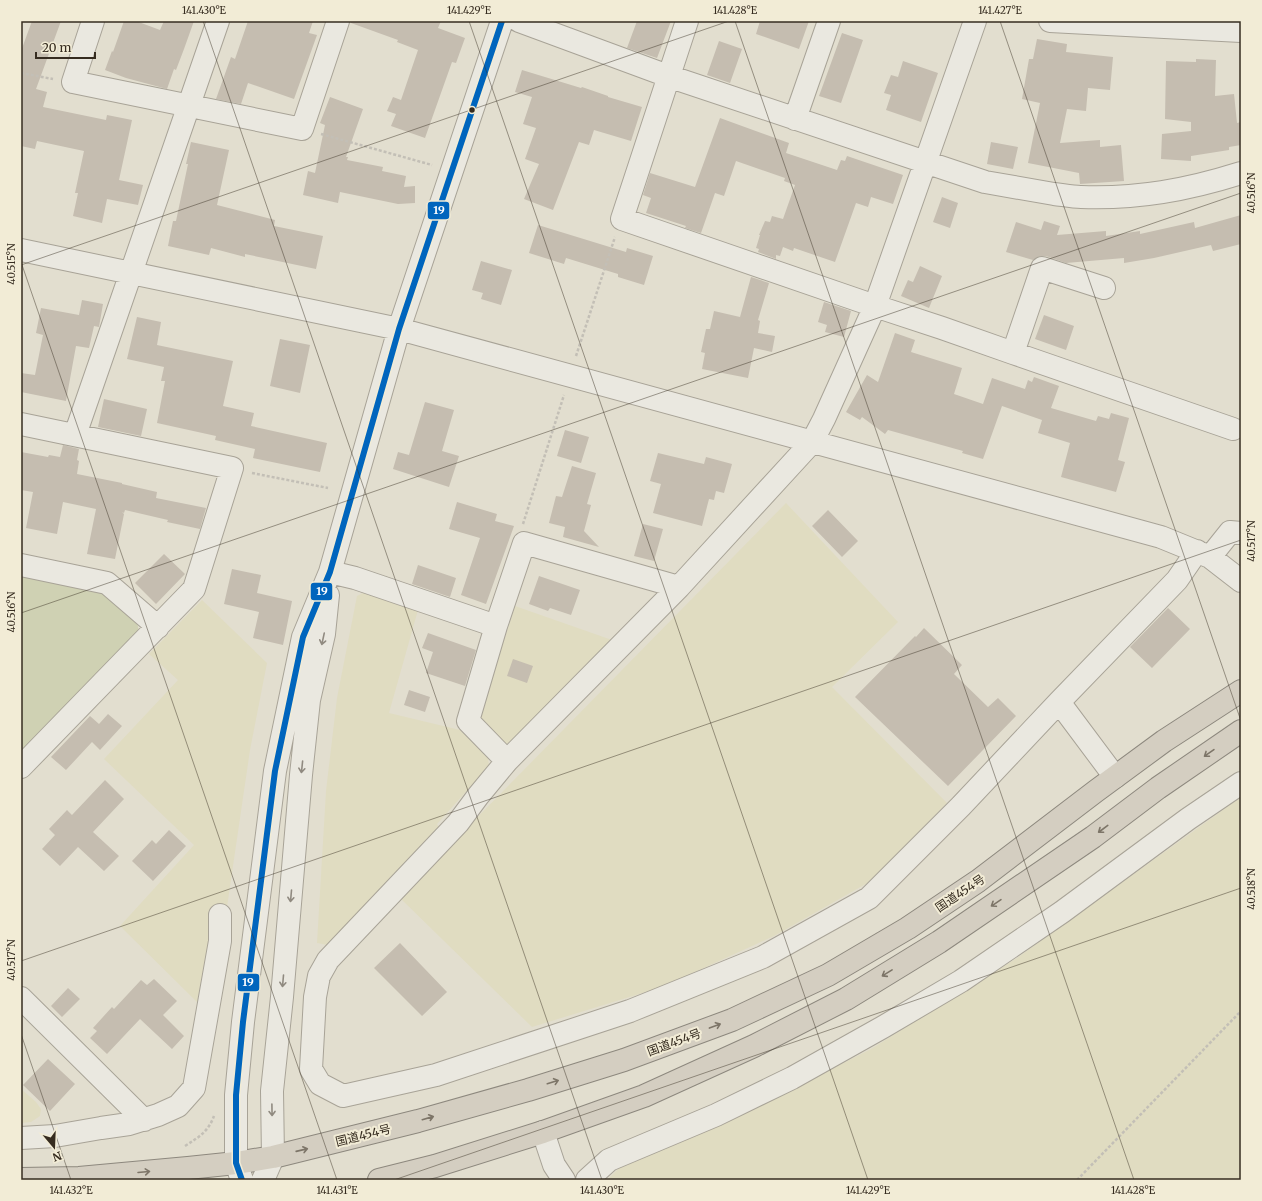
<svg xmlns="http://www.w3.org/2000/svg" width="1262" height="1201" font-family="Merriweather,'Noto Sans JP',serif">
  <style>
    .farmland { fill: #e0dcc1 }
    .green { fill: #cfd1b3 }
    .building { fill: #c5bdb0 }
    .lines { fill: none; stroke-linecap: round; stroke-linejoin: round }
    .minor-casing { stroke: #a8a397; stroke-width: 24 }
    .highway-casing { stroke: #8d887e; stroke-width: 24 }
    .path { stroke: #c3bfb6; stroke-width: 2.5; stroke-dasharray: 3 2; stroke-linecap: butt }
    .minor { stroke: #eae8e0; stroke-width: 22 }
    .highway { stroke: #d4cec1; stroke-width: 22 }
    .bus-1-casing { stroke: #f2ecd6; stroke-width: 9 }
    .bus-1 { stroke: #0065bd; stroke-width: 6 }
    .oneway { stroke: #908a80 }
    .oneway2 { stroke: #7d7568 }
    .ticks { fill: none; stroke: #362c20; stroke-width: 1; stroke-opacity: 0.45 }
    .bus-dot { fill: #362c20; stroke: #f2ecd6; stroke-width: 1.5 }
    .labels { text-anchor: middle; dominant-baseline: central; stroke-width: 4; stroke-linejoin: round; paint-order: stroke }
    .street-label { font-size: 12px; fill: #362c20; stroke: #f2ecd6 }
    .line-badge { stroke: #f2ecd6; stroke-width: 1.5 }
    .badge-label { font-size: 11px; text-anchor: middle; font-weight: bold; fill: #fff }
    .neatline { fill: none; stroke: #362c20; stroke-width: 1.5 }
    .ticks-label { font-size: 10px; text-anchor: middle; fill: #362c20 }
  </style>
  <rect width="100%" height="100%" fill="#e2decf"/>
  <path class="farmland" d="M786 503 898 622 832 687 947 803 871 881 774 936 662 987 532 1027 399 897Z
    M365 592 418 610 389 713 460 730 488 758 489 766 437 824 440 829 328 945 317 943 326 791 337 698 357 596Z
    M202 600 267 663 250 750 227 907H212L207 974 200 1005 120 926 194 845 104 759 178 680 149 654Z
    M515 606 612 640 514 743 503 744 479 718Z
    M1241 797V1180H607L620 1167 725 1123 871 1049 1017 958Z
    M21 1089 36 1102 41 1109 40 1116 31 1122 21 1123Z"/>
  <path class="green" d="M21 573 101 590 137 622 139 632 21 753Z"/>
  <path class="building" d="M32 21H61L36 89 47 92 43 107 106 120 107 115 132 120 119 180 143 185 138 205 107 199 102 223 73 216 78 193H75L84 151 37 141 35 149 21 146V51Z
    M124 21H136L160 30 164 21H194L184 49 176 70 174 69 167 89 126 78 105 70 112 51 113 52Z
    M248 21H313L309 33 317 35 294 99 248 83 241 104 216 99 231 57 235 59Z
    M351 21H441L438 28 465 38 456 63 452 62 425 138 391 126 396 114 387 111 393 97 401 100 418 50 397 42 398 40 351 23Z
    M637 21H671L657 58 627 48Z
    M760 21H809L799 49 756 34Z
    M842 33 863 40 841 103 819 96Z
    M1037 39 1067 44 1066 52 1113 57 1110 90 1088 88 1086 111 1067 109 1060 143 1100 140V147L1121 145 1124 181 1080 184 1079 173 1028 163 1040 103 1022 99 1029 59H1033Z
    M719 41 742 49 730 83 707 75Z
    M1196 59 1216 60 1215 96 1234 94 1237 123 1241 122V145L1229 147V150L1191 156V161L1161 159 1162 134 1191 131V122L1165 119 1166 61 1196 62Z
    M903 61 938 73 921 122 886 110 891 95 884 93 891 75 898 77Z
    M522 70 581 88 582 87 608 96V97L642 107 631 141 594 130 589 145 579 142 553 210 524 199 539 164 525 159 536 128 523 124 532 97 515 92Z
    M330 97 363 109 346 157H348L347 160 383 167 382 171 406 176 404 187 415 186V203L398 204 340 192 338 203 303 195 308 171 315 173 325 125 320 123Z
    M720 118 789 143 786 153 837 170 841 160 845 161 847 156 903 175 893 204 871 197 868 207 856 203 835 262 794 248 793 251 783 247 780 256 776 255V259L758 252 759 249 756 248 760 235H759L765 221 770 222 772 216 783 219 795 185 784 181 785 178 736 161 724 196 715 193 701 233 685 228 686 226 646 213 651 198 643 195 650 173 695 187Z
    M191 142 229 150 217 205 275 220 274 226 323 236 316 269 245 254V257L211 248 209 255 168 246 173 221H176L188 164H186Z
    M991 142 1018 147 1013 169 987 164Z
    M942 197 958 203 950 228 933 222Z
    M1241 215V244L1213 251 1211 245 1154 258 1124 263V258L1066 263 1046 256H1040L1033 260 1006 252 1016 222 1041 230 1044 221 1060 226 1057 235 1106 231V236L1140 231V234L1194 222 1195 228Z
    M538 225 626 252 627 248 653 256 644 285 618 277V274L566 258 564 264 529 253Z
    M481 261 512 270 501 305 481 299 483 293 472 290Z
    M920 266 942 276 929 308 901 296 908 280 913 282Z
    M751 277 769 283 758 320 760 321 758 333 775 336 772 352 754 348 748 378 702 369 705 353 701 352 706 329H710L714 311 740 317Z
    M82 300 103 304 99 327 94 326 89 348 76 346 66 401 21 392V373L35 375 43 335 36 333 41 308 79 315Z
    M824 302 851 311 844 337 825 332 827 325 818 322Z
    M1044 315 1074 326 1066 350 1035 339Z
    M137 317 161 322 157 345 233 361 223 406 254 413 251 426 327 443 320 472 253 458 255 449 215 440 216 436 157 423 165 381H161L164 367 127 359Z
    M895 333 915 340 911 352 962 368 954 394 983 404 992 378 1025 389 1028 380 1032 382 1034 377 1059 386 1051 408 1096 421 1098 416 1109 419 1111 413 1129 418 1118 460 1125 462 1116 492 1061 477 1070 443 1038 433 1042 420 1002 406 983 459 962 453 963 451 888 430 885 434 862 417 860 420 846 412 867 375 878 382Z
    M280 339 310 345 300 393 270 386Z
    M104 399 147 409 141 436 98 427Z
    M425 402 454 410 442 451 459 456 449 487 393 469 398 452 409 455Z
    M565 430 589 437 581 463 557 456Z
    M63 445 79 449 77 460 79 461 77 474 122 483V484L157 492 156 498 206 508 200 529 167 522 168 520 125 510 124 513 122 512 124 514 115 559 87 554 96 509 63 502 57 534 26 528 33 492 21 490V452L48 457 49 455 60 457Z
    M658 453 704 464 706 457 732 464 724 493 716 491 714 500 709 499 702 526 653 513 661 484 650 481Z
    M572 466 596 473 587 504 591 505 584 531 599 547 563 537 565 527 549 523 556 496 562 497Z
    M457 502 497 514 495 521 514 526 486 604 461 595 480 538 449 529Z
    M828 510 858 541 842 557 812 526Z
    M643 524 663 529 654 561 634 556Z
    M164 554 185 574 156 604 135 583Z
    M418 565 456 578 450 597 412 584Z
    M232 569 261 575 257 593 292 601 283 645 253 638 259 612 224 604Z
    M539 576 580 590 571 615 550 608 548 611 529 604Z
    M1168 608 1190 629 1152 668 1130 647Z
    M924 628 962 665 954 674 988 707 998 698 1016 716 948 786 855 697 915 636 916 637Z
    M428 633 476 650 465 686 426 673 433 652 422 648Z
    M513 659 533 666 527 683 507 676Z
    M409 690 430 697 425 712 404 705Z
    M108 714 122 726 100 750 92 742 66 770 51 757 90 716 99 724Z
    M105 780 124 799 93 832 119 856 104 871 78 847 60 866 42 849 55 835 49 829 67 810 72 815Z
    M169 830 186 846 153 881 132 861 152 840 156 844Z
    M400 943 447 992 422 1016 374 968Z
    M154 979 177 1001 163 1015 184 1036 172 1049 140 1019 107 1054 90 1038 97 1031 93 1028 112 1007 114 1009 141 980 147 985Z
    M68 988 80 999 62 1017 51 1006Z
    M48 1059 75 1084 50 1111 23 1085Z"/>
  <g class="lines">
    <defs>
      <path id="minor" d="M93 21 73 82 302 129 338 21
        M519 21 668 76 985 182C1008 186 1031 190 1054 194 1063 195 1072 197 1081 197 1138 199 1187 190 1241 173
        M687 21 622 219 875 306 942 328 1013 353 1233 429
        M975 21 875 306 824 419 812 442 679 587 507 761 478 796 458 823 328 960 319 976 315 997 311 1069 320 1084 343 1096 436 1075 630 1011 763 957 869 898 961 806 1059 702 1177 580 1197 551
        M1050 21 1241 31
        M795 119 829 21
        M21 250 399 329 1161 537 1210 557 1241 581
        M1013 353 1042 268 1104 288
        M21 424 232 468 194 589 21 767
        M75 435 218 21
        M1210 557 1230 532 1241 533
        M21 565 107 583 158 627
        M330 572 355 578 496 626
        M1059 702 1115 777
        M507 761 468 721 496 626 524 543 679 587
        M21 998 144 1120
        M543 1132 554 1165 564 1180
        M21 1138 55 1136 101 1128 129 1124 158 1115 178 1106 194 1088 220 941V915
        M242 1180 236 1163V1095L243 1022 275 771 303 637 330 572 399 329 502 21
        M263 1180 273 1157 272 1091 282 997 301 775 309 700 324 634 328 595
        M587 1180 609 1160 716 1115 792 1078 883 1027 961 981 1062 912 1188 819 1241 783"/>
      <path id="highway" d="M21 1179 79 1178 188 1168 236 1163 273 1157 418 1121 528 1090 624 1060 732 1020 828 975 908 928 978 881 1096 791 1164 741 1241 691
        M379 1180 435 1166 543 1132 644 1096 754 1046 846 999 939 942 1093 837 1158 788 1241 731"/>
    </defs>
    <use href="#minor" class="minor-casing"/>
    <use href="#highway" class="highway-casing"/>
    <path class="path" d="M21 73 53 79
      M321 134 432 165
      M576 356 615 237
      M252 473 328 488
      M523 524 564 395
      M185 1146C199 1137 208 1132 214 1116
      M1077 1180 1241 1011"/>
    <use href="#minor" class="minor"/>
    <use href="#highway" class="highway"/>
    <defs>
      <path id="bus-1" d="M242 1180 236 1163V1095L243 1022 275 771 303 637 330 572 399 329 502 21"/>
    </defs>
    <use href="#bus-1" class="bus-1-casing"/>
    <use href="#bus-1" class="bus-1"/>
  </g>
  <defs><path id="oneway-shaft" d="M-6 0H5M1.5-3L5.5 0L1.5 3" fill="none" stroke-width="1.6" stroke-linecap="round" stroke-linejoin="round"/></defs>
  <g class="oneway">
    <use href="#oneway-shaft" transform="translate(323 639) rotate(102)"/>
    <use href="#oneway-shaft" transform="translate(302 767) rotate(96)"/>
    <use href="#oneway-shaft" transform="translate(291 896) rotate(95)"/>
    <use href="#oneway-shaft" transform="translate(283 981) rotate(95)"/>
    <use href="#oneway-shaft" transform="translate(272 1110) rotate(89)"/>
  </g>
  <g class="oneway2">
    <use href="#oneway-shaft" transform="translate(1209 753) rotate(145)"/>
    <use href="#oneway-shaft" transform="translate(1103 829) rotate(143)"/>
    <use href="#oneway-shaft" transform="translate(996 903) rotate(146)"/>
    <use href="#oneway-shaft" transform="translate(887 973) rotate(148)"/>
    <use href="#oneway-shaft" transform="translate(715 1026) rotate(-20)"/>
    <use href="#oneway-shaft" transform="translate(553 1082) rotate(-17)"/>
    <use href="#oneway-shaft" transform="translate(428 1118) rotate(-16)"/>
    <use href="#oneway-shaft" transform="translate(302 1150) rotate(-13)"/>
    <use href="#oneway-shaft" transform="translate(144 1172) rotate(-5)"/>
  </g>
  <path class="ticks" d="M203 21 602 1180M469 21 868 1180M735 21 1134 1180M1000 21 1241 721M21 262 337 1180M21 265 729 21M21 613 1241 193M21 961 1241 540M21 1034 71 1180M394 1180 1241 888"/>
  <circle class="bus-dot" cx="472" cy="110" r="3.5"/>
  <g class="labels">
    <g class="street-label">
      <text transform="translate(960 893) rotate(-34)">国道454号</text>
      <text transform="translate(674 1042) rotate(-20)">国道454号</text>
      <text transform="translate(363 1135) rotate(-14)">国道454号</text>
    </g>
  </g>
  <g class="line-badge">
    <rect x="427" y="201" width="23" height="19" rx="4" fill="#0065bd"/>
    <rect x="310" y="582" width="23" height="19" rx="4" fill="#0065bd"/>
    <rect x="237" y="973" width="23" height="19" rx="4" fill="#0065bd"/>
  </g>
  <g class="badge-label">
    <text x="439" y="214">19</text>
    <text x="322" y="595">19</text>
    <text x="248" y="986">19</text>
  </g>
  <rect width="1262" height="1201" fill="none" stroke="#f2ecd6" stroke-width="44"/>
  <g transform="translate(54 1147) rotate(161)" stroke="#f2ecd6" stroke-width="3" paint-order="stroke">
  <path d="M0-3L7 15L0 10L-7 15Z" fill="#362c20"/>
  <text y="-6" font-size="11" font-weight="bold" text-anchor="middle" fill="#362c20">N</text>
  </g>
  <path d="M36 52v6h59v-6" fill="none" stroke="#362c20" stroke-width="2"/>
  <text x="42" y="52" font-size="12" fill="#362c20" stroke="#f2ecd6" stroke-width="3" paint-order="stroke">20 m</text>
  <rect x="22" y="22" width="1218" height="1157" class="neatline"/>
  <g class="ticks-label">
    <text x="204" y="14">141.430°E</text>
    <text x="469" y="14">141.429°E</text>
    <text x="735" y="14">141.428°E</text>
    <text x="1000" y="14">141.427°E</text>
    <text transform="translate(1251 193) rotate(-90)" y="4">40.516°N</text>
    <text transform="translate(11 264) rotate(-90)" y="4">40.515°N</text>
    <text transform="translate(1251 541) rotate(-90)" y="4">40.517°N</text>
    <text transform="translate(11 612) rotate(-90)" y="4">40.516°N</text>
    <text transform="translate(1251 889) rotate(-90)" y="4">40.518°N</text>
    <text transform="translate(11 960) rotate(-90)" y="4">40.517°N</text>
    <text x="71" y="1194">141.432°E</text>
    <text x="337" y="1194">141.431°E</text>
    <text x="602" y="1194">141.430°E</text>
    <text x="868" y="1194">141.429°E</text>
    <text x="1133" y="1194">141.428°E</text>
  </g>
</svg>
